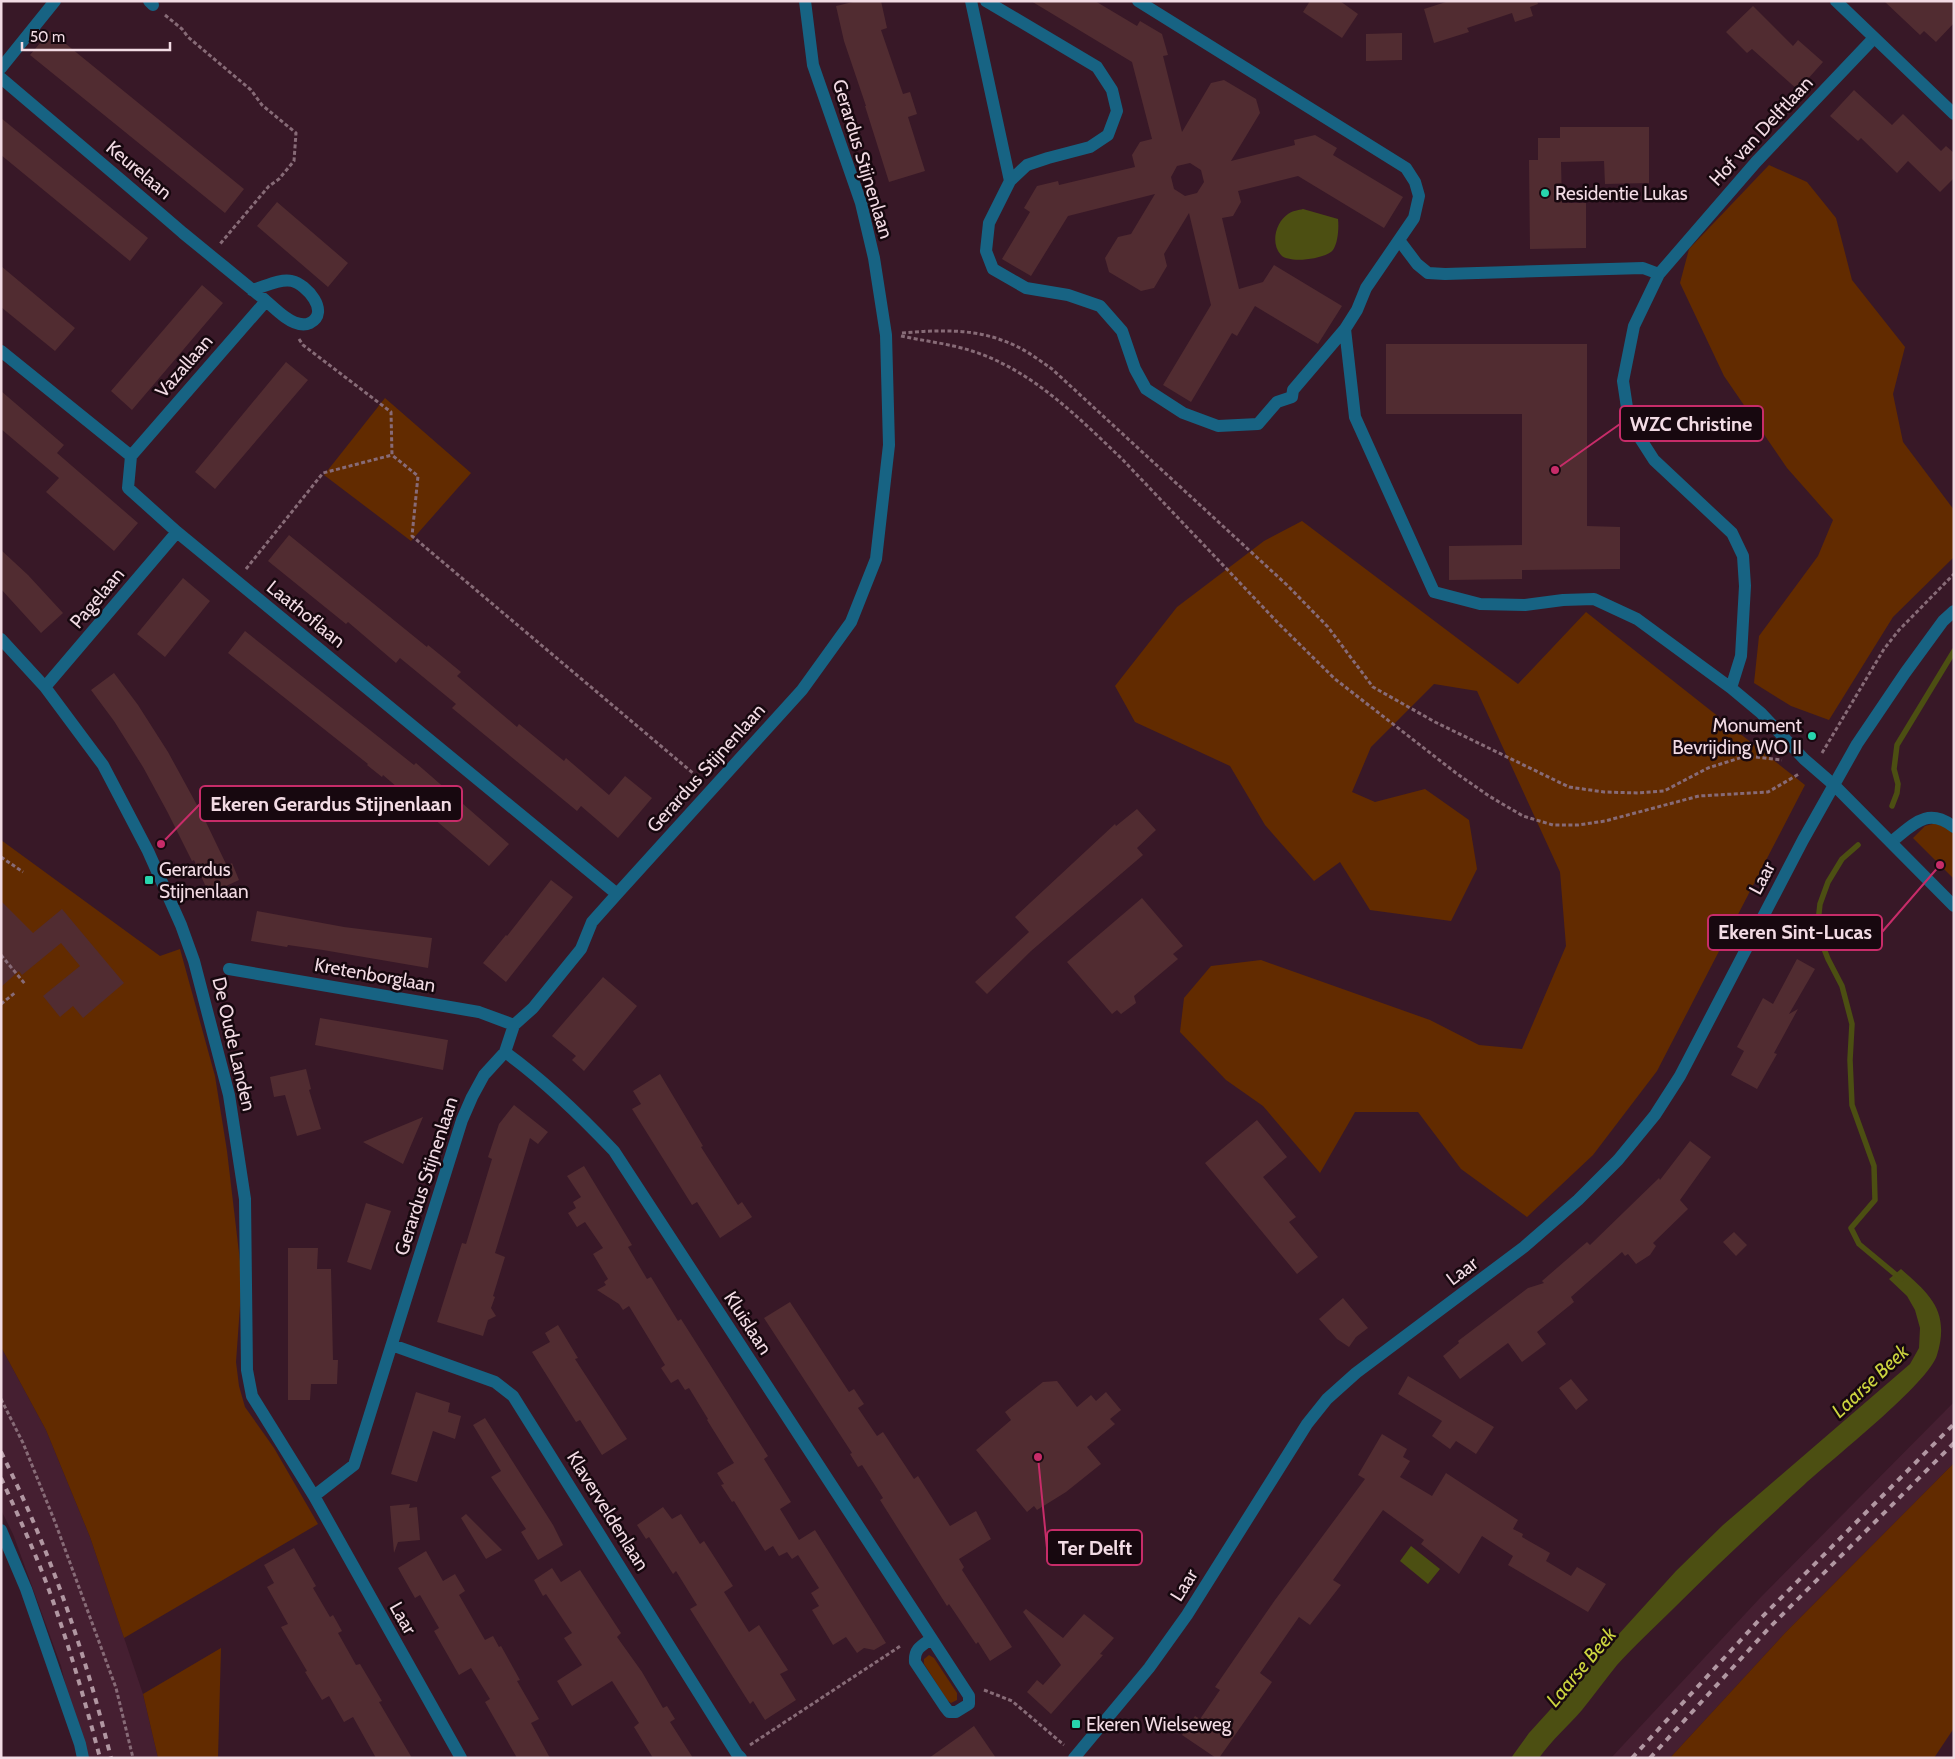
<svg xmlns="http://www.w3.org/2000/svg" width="1955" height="1759" font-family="Cabin,sans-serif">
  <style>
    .built { fill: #451f31 }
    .green { fill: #622b00 }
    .water { fill: #4c4f12 }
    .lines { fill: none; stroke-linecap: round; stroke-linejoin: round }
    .stream { stroke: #4c4f12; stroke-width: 5.5 }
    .building { fill: #512c31; fill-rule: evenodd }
    .path { stroke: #876b77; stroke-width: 3; stroke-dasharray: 4 2.5; stroke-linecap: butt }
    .service { stroke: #176383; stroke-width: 12 }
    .minor { stroke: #176383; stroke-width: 12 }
    .rail { stroke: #b197a2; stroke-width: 4; stroke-dasharray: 6 6; stroke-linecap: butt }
    .poi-dot { fill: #27d5ad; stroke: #17080f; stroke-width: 2 }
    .labels { text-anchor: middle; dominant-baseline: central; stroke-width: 5; stroke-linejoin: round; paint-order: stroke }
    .street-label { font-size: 19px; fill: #f2dbe4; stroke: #17080f }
    .poi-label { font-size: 19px; fill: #f2dbe4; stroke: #17080f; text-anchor: start }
    .water-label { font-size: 20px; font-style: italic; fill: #ccd43f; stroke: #17080f }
    .leader { fill: none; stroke: #c72c69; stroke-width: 2 }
    .callout-dot { fill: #c72c69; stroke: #17080f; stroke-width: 2 }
    .callout { fill: #17080f; stroke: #c72c69; stroke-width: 2 }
    .callout-label { font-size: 20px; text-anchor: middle; font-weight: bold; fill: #f2dbe4 }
  </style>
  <rect width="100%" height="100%" fill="#381827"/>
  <path class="built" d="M1 1347 46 1430 90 1537 143 1694 158 1758H83L61 1666 13 1534 1 1510Z
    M1954 1402V1463L1785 1633 1670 1758H1611L1760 1598Z"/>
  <path class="green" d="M1769 165 1807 182 1836 218 1852 280 1905 347 1893 394 1903 442 1954 510V557L1893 617 1829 720 1791 706 1754 683 1759 636 1818 556 1833 520 1787 468 1724 376 1680 283 1689 249Z
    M385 398 471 473 411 541 324 475Z
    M1302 521 1518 684 1586 612 1805 785 1657 1071 1593 1155 1527 1217 1461 1169 1418 1112H1355L1320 1173 1263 1106 1226 1080 1180 1032 1184 998 1211 966 1261 960 1430 1020 1479 1045 1522 1049 1566 946 1560 872 1477 691 1434 684 1371 747 1352 792 1375 802 1425 789 1469 820 1477 869 1451 921 1370 910 1340 862 1314 881 1265 825 1230 766 1135 722 1115 686 1177 607 1264 541Z
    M1936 823 1944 826 1954 834V879L1913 838 1925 826Z
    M1 840 160 956 180 949 215 1076 227 1151 242 1278 236 1362 239 1386 245 1407 274 1448 318 1524 124 1638 90 1537 46 1430 1 1347Z
    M1954 1463V1728L1934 1758H1670L1785 1633Z
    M221 1648 218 1758H158L143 1694Z
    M929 1655 934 1658 957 1693V1700L951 1703 947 1700 924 1664V1659Z"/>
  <path class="water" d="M1303 209 1338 219C1339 228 1338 243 1333 250 1326 259 1289 264 1281 255 1270 243 1276 222 1288 214 1292 211 1299 210 1303 209Z
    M1901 1269C1931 1295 1950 1312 1937 1355 1929 1383 1831 1460 1805 1484 1760 1525 1716 1566 1673 1609 1654 1628 1634 1646 1617 1665 1605 1680 1594 1695 1582 1710 1568 1726 1552 1740 1539 1758H1511L1529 1733 1676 1571 1723 1525 1910 1364 1919 1348 1920 1328 1915 1310 1907 1296 1889 1279Z
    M1411 1546 1440 1569 1428 1584 1400 1561Z"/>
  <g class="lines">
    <path class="stream" d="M1892 806 1897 793 1898 784 1894 769 1897 745 1954 651
      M1858 845 1842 859 1828 882 1820 904 1817 931 1828 959 1842 986 1852 1024 1850 1060 1852 1105 1874 1166 1875 1200 1851 1228 1859 1244 1901 1279"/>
  </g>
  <path class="building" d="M857 1H881L887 28 881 30 903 94 910 92 917 114 908 117 925 171 889 182 865 106H866L844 41 836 6Z
    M1031 1H1095L1137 26 1140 21 1162 34 1168 55 1163 56 1182 132 1211 83 1224 80 1256 99 1260 113 1231 161 1295 145 1294 140 1315 135 1337 148 1333 155 1403 197 1384 228 1298 176 1238 191 1241 202 1233 216 1222 218 1239 289 1263 282 1274 265 1342 306 1318 344 1255 306 1237 336 1232 333 1191 402 1163 385 1211 305 1189 213 1164 254 1167 266 1154 288 1141 291 1109 272 1105 258 1118 237 1131 234 1155 194 1068 216 1031 276 1002 259 1030 212 1024 208 1037 186 1058 181 1059 185 1135 167 1132 155 1140 142 1152 139 1132 62ZM1190 163 1201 170 1204 182 1197 193 1185 196 1174 189 1171 177 1177 166Z
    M1310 1H1340L1358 14 1342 38 1303 12Z
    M1449 1H1537L1538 4 1530 7 1533 16 1515 22 1512 13 1467 28 1469 32 1434 43 1424 9Z
    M1884 1H1954V23L1936 42 1924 31 1920 35Z
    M1753 6 1793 46 1798 40 1823 62 1798 90 1752 49 1747 53 1726 32Z
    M50 31 244 189 225 213 30 55Z
    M1402 33V60L1366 61V34Z
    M1854 90 1892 125 1903 114 1941 151 1946 146 1954 153V178L1940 192 1908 161 1897 173 1861 138 1858 141 1830 116Z
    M1 118 148 238 130 261 1 155Z
    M1560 127H1649V183L1605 184 1604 161 1561 162 1562 203H1586V248L1530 249 1529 160H1538V138H1560Z
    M277 202 348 263 328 287 257 226Z
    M1 266 75 328 55 351 1 307Z
    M202 285 223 303 132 410 111 391Z
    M1386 344H1587V526L1620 527V569L1522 570V579L1449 580V546L1522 545V414H1386Z
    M286 362 308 380 215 489 195 472Z
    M1 391 64 445 57 453 138 523 114 551 46 492 59 478 1 429Z
    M289 535 427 647 428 645 444 658 461 672 457 676 517 727 519 724 564 761 566 758 609 795 625 776 652 798 618 838 581 806 577 811 452 708 456 704 400 658 396 663 348 622 346 624 268 561Z
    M1 550 28 575 63 613 41 633 1 589Z
    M183 578 210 601 165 657 137 634Z
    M245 631 414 765 416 763 509 844 489 866 383 775 382 777 367 765 368 764 228 653Z
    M114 673 138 705 168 752 203 816 227 866 232 863 239 880 209 894 194 860 192 861 168 813 143 767 114 721 91 690Z
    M1137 809 1156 830 1137 848 1143 855 1031 951 987 994 975 982 1029 932 1015 917 1115 824 1116 826Z
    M551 880 573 897 506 982 483 963 506 935 507 936Z
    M1142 898 1183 946 1173 954 1178 959 1134 996 1136 1003 1121 1014 1117 1010 1112 1014 1067 962Z
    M1 901 33 933 62 909 124 983 83 1018 73 1006 60 1017 43 996 80 966 61 943 22 975 19 971 1 987Z
    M257 911 344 927 432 938 428 968 323 950 288 945 287 947 251 941Z
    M1797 959 1815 969 1789 1014 1798 1009 1774 1053 1777 1054 1757 1089 1731 1075 1744 1051 1737 1047 1763 998 1773 1004Z
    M603 977 637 1006 584 1071 572 1060 576 1056 552 1036Z
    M320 1018 448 1040 443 1070 315 1045Z
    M306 1069 311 1089 309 1090 321 1129 297 1136 285 1095 274 1097 270 1077Z
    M660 1074 703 1146 701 1147 738 1205 742 1202 752 1217 720 1238 697 1202 692 1205 632 1109 641 1104 633 1091Z
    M514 1105 548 1132 538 1144 530 1138 495 1253 505 1257 493 1296 495 1297 491 1308 496 1316 488 1320 483 1336 437 1322 462 1243 466 1244 492 1159 488 1157 499 1124Z
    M423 1117 403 1164 363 1142Z
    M1257 1120 1287 1157 1263 1177 1296 1217 1289 1222 1318 1257 1297 1274 1205 1163Z
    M1690 1141 1711 1157 1680 1200 1688 1209 1653 1243 1656 1246 1650 1255 1636 1264 1628 1254 1625 1256 1622 1252 1571 1297 1574 1302 1537 1332 1546 1344 1522 1362 1508 1343 1460 1379 1443 1356 1459 1343 1458 1341 1528 1288 1544 1283 1542 1281 1587 1242 1590 1245 1659 1178 1660 1180Z
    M584 1166 632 1245 628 1247 647 1279 651 1277 678 1321 681 1319 768 1456 764 1459 791 1502 780 1509 799 1540 815 1530 886 1643 874 1650 864 1648 857 1653 846 1637 833 1645 812 1610 819 1606 811 1593 819 1588 798 1555 792 1559 787 1552 779 1556 773 1546 765 1551 734 1501 732 1502 721 1485 724 1484 717 1473 734 1463 707 1420 708 1419 689 1388 685 1390 678 1379 671 1383 661 1368 665 1365 629 1306 623 1310 619 1304 597 1290 606 1285 604 1282 608 1279 593 1254 603 1248 585 1222 577 1227 568 1213 576 1208 573 1202 581 1197 567 1176Z
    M366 1203 391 1211 371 1270 347 1262Z
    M1734 1232 1747 1245 1736 1256 1723 1242Z
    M288 1248H318L317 1269H331L333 1360H338L337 1384H311L310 1400H288Z
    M1343 1298 1368 1328 1356 1337 1349 1347 1337 1339 1319 1319Z
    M790 1302 849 1392 854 1389 864 1404 858 1408 877 1436 883 1432 914 1479 918 1476 950 1526 976 1511 991 1539 959 1559 964 1567 962 1570 1012 1647 990 1661 978 1642 976 1644 949 1604 947 1606 880 1500 883 1498 862 1465 858 1467 850 1454 852 1453 764 1318Z
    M558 1325 578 1358 575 1359 627 1439 602 1455 580 1420 576 1422 532 1352 550 1342 545 1333Z
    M1408 1376 1494 1427 1476 1454 1456 1441 1450 1449 1432 1436 1442 1421 1398 1394Z
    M1571 1379 1588 1400 1576 1410 1559 1388Z
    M1057 1381 1077 1407 1091 1395 1096 1401 1106 1392 1121 1410 1110 1419 1115 1424 1087 1447 1101 1464 1066 1492 1037 1510 1034 1506 1027 1512 976 1450 1011 1420 1005 1412 1043 1382Z
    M416 1392 450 1403 448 1412 461 1416 455 1439 433 1431 417 1482 391 1474Z
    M485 1418 553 1525 563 1545 538 1560 521 1532 526 1529 491 1477 501 1471 473 1425Z
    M1382 1434 1407 1449 1403 1457 1410 1461 1400 1477 1432 1496 1446 1473 1518 1520 1513 1529 1523 1534 1522 1537 1550 1553 1546 1561 1571 1576 1577 1567 1606 1584 1588 1612 1508 1565 1513 1556 1482 1536 1459 1574 1421 1544 1424 1540 1383 1510 1333 1580 1341 1585 1310 1625 1299 1617 1260 1673 1272 1682 1219 1758H1216L1182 1735 1195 1716 1200 1719 1220 1690 1215 1687 1275 1600 1365 1479 1358 1475Z
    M410 1504 409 1508 417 1507 420 1540 398 1542 394 1553 390 1506Z
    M663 1507 672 1519 681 1514 700 1544 704 1541 733 1586 724 1592 749 1632 759 1625 788 1670 780 1674 796 1700 765 1720 753 1701 750 1704 690 1609 697 1605 676 1571 673 1574 649 1537 646 1539 637 1525Z
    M466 1514 502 1550 486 1559 461 1518Z
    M294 1548 316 1586 313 1588 330 1617 333 1615 342 1631 338 1633 356 1665 360 1664 382 1701 379 1702 412 1758H376L353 1717 344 1722 329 1696 322 1700 305 1672 307 1671 281 1627 288 1624 267 1587 274 1583 264 1565Z
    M426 1551 443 1581 455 1574 465 1591 459 1595 485 1640 493 1636 499 1647 501 1646 520 1680 517 1681 539 1719 531 1723 550 1758H517L485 1702 490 1699 471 1668 459 1675 434 1631 439 1628 420 1595 415 1598 398 1568Z
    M552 1568 561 1582 580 1570 621 1633 617 1637 642 1672 663 1708 667 1706 675 1719 670 1722 693 1758H653L634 1727 639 1723 612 1681 572 1706 557 1681 582 1665 564 1638 572 1633 546 1594 543 1596 534 1580Z
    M1026 1609 1063 1638 1084 1614 1114 1638 1100 1654 1103 1655 1051 1714 1027 1692 1037 1680 1043 1685 1061 1665 1023 1612Z
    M974 1726 996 1758H929Z"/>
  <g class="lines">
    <path class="path" d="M165 15 182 29 188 37 251 90 262 105 296 133 294 161 279 179 269 186 220 244
      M902 333C938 330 975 328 1009 343 1025 349 1039 360 1052 369L1287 585 1328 627 1373 687 1435 722 1569 787 1604 792 1638 793 1664 791 1708 768 1746 756 1782 760
      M901 336C924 341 951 344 972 351 1032 370 1079 418 1123 460L1280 625 1335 679 1456 773 1489 796 1523 816 1553 825H1578L1605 821 1699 796 1768 792 1799 774
      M299 339 303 345 391 412 392 455 418 476 412 536 700 779
      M246 569 323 473 392 455
      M1822 753 1884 649 1899 630 1954 574
      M1 857 23 872
      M1 955 25 984
      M1 1004 16 992
      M1 1399 23 1443 55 1522 116 1688 133 1758
      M984 1690 1012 1701 1064 1745
      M750 1745 902 1645"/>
    <path class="service" d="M149 1 153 5
      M971 1 1010 181 989 223 986 251 993 269 1026 288 1068 295 1100 306 1122 331 1135 369 1146 389 1183 413 1218 426 1258 424 1277 402 1292 397 1293 390 1345 329 1357 310 1366 288 1414 218 1419 196 1415 182 1406 168 1138 1
      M986 1 1097 67 1112 90 1117 111 1108 135 1090 147 1048 158 1027 165 1010 181
      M1 68 55 1
      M1399 240 1417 264 1428 273 1445 274 1643 268 1659 274
      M1345 329 1355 417 1434 592 1480 604 1525 605 1563 600 1594 599 1637 619 1731 688 1761 713 1804 759 1834 785
      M1731 688 1741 656 1745 586 1743 556 1732 533 1654 460 1629 421 1623 381 1634 326 1659 274 1756 162 1874 38
      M1891 842C1913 825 1927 806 1954 827
      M1 1530 26 1589 80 1744 83 1758"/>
    <path class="minor" d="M1836 1 1954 114
      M1 78C62 130 123 181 183 233 210 255 238 278 265 300 272 306 278 312 285 317 292 322 301 327 310 323 331 312 306 284 292 281 280 278 264 287 252 290
      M1 351 131 456 128 488 177 532 617 894
      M131 456 266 301
      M1 639 45 687 103 765 148 851 181 925 194 961 229 1095 245 1199 247 1370 252 1396 314 1496 461 1758
      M45 687 177 532
      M1834 785 1954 906
      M229 969 479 1012 514 1025
      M505 1052C545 1081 580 1115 614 1151L969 1696V1704L956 1712H949L945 1707 915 1662C914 1649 921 1646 931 1639
      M392 1345 495 1382 513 1396 737 1754 741 1758
      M314 1496 354 1465 462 1120 472 1097 484 1075 505 1052 514 1025 533 1008 581 949 592 922 617 894 802 690 851 622 876 559 889 445 886 335 874 258 861 203 813 65 805 1
      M1074 1758 1149 1668 1187 1615 1307 1424 1327 1399 1356 1373 1524 1247 1578 1200 1618 1160 1655 1115 1680 1076 1803 840 1857 744 1905 673 1943 621 1954 611"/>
    <path class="rail" d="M1 1452C50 1550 85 1652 111 1758
      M1 1478C18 1515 35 1552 49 1590 69 1645 85 1701 100 1758
      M1632 1758 1761 1618 1954 1424
      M1650 1758 1770 1627 1954 1443"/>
  </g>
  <g class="poi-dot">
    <circle cx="1545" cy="193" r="5"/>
    <circle cx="1812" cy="736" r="5"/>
    <rect x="144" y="875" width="10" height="10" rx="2.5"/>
    <rect x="1071" y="1719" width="10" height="10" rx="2.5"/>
  </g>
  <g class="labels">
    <g class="street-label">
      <text transform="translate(1761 131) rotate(-47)">Hof van Delftlaan</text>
      <text transform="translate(863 159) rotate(73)">Gerardus Stijnenlaan</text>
      <text transform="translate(139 170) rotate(40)">Keurelaan</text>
      <text transform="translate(184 366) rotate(-49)">Vazallaan</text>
      <text transform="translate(97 598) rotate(-50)">Pagelaan</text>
      <text transform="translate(306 614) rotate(39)">Laathoflaan</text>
      <text transform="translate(706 768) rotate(-48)">Gerardus Stijnenlaan</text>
      <text transform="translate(1762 878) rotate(-62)">Laar</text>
      <text transform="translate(375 975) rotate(10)">Kretenborglaan</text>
      <text transform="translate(234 1044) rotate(77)">De Oude Landen</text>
      <text transform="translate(426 1176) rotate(-72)">Gerardus Stijnenlaan</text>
      <text transform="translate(1462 1271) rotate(-37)">Laar</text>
      <text transform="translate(748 1323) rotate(57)">Kluislaan</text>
      <text transform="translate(608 1511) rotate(58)">Klaverveldenlaan</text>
      <text transform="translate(1184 1585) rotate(-58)">Laar</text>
      <text transform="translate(403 1618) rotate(60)">Laar</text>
    </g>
    <g class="poi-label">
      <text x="1555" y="193">Residentie Lukas</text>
      <text x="1802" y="725" text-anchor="end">Monument<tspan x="1802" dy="22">Bevrijding WO II</tspan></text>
      <text x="159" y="869">Gerardus<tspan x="159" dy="22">Stijnenlaan</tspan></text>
      <text x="1086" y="1724">Ekeren Wielseweg</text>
    </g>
    <g class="water-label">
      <text transform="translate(1870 1381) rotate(-43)">Laarse Beek</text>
      <text transform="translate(1581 1667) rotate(-50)">Laarse Beek</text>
    </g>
  </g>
  <path class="leader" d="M1555 470L1620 424M161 844L200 804M1940 865L1882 932M1038 1457L1047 1548"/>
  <g class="callout-dot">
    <circle cx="1555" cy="470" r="5"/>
    <circle cx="161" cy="844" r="5"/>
    <circle cx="1940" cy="865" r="5"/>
    <circle cx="1038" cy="1457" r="5"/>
  </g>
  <g class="callout">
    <rect x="1620" y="406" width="143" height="35" rx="5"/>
    <rect x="200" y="786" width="262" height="35" rx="5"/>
    <rect x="1708" y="915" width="174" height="35" rx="5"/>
    <rect x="1047" y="1530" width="95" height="35" rx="5"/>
  </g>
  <g class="callout-label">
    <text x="1691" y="431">WZC Christine</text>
    <text x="331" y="811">Ekeren Gerardus Stijnenlaan</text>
    <text x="1795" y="939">Ekeren Sint-Lucas</text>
    <text x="1095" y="1555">Ter Delft</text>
  </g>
  <rect width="1955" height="1759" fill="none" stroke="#f2dbe4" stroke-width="5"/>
  <path d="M22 42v8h148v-8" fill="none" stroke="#f2dbe4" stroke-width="2.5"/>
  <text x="30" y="42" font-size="15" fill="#f2dbe4" stroke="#17080f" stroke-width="4" paint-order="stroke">50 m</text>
</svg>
